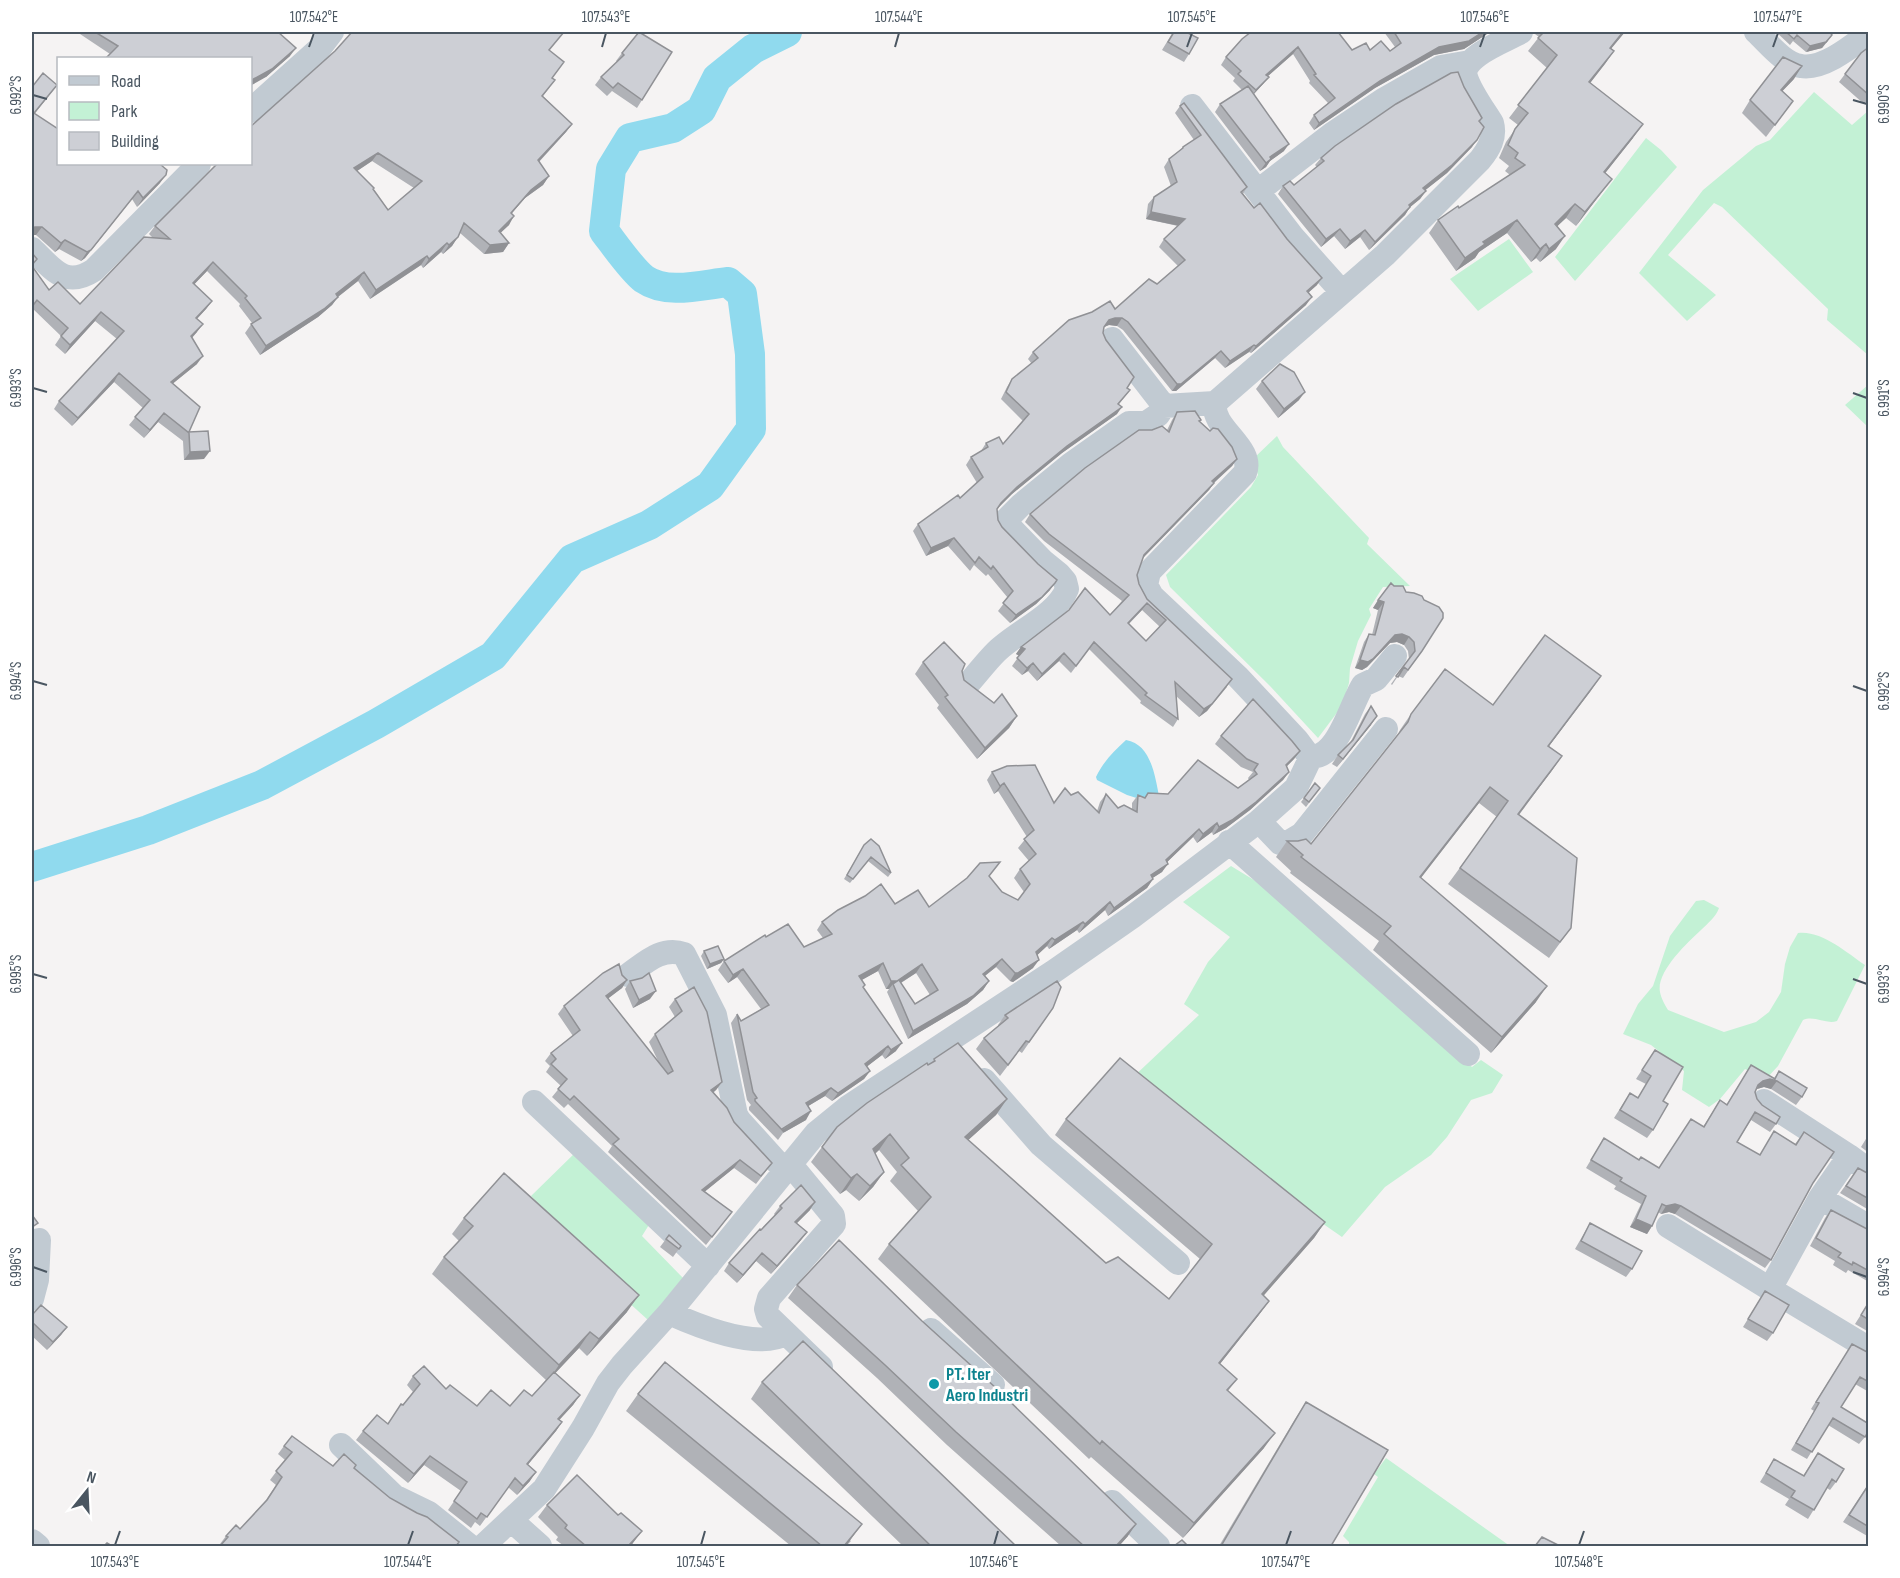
<svg xmlns="http://www.w3.org/2000/svg" width="1900" height="1578" font-family="'Sofia Sans Condensed',sans-serif">
  <style>
    .green { fill: #c3f1d5 }
    .water { fill: #90daee }
    .lines { fill: none; stroke-linecap: round; stroke-linejoin: round }
    .river { stroke: #90daee; stroke-width: 30 }
    .minor { stroke: #c1cad2; stroke-width: 24 }
    .wall { fill: #b0b2b7; fill-rule: evenodd }
    .shaded-wall { fill: #909195 }
    .building { fill: #cdcfd5; stroke: #909195; stroke-width: 1.5; fill-rule: evenodd }
    .ticks { fill: none; stroke: #4a5661; stroke-width: 2 }
    .culture-dot { fill: #0f9aa8; stroke: #fff; stroke-width: 2 }
    .labels { text-anchor: middle; dominant-baseline: central; stroke-width: 6; stroke-linejoin: round; paint-order: stroke }
    .culture-label { font-size: 18px; font-weight: bold; fill: #0d838f; stroke: #fff; text-anchor: start }
    .neatline { fill: none; stroke: #4a5661; stroke-width: 2 }
    .ticks-label { font-size: 15px; text-anchor: middle; fill: #4a5661 }
  </style>
  <rect width="100%" height="100%" fill="#f5f3f3"/>
  <path class="green" d="M1814 92 1852 125 1868 111V355L1827 320 1828 309 1722 207 1714 203 1668 255 1716 295 1687 321 1639 273 1703 190 1756 146 1770 140Z
    M1646 138 1661 150 1677 167 1575 281 1555 257Z
    M1509 239 1533 272 1478 311 1450 279Z
    M1868 385V427L1845 405Z
    M1277 436 1283 447 1369 538 1367 544 1410 586 1383 587 1369 609 1371 615 1358 641 1350 668 1349 683 1342 706 1318 738 1270 686 1170 587 1166 575 1251 487 1258 475 1253 459Z
    M1231 866 1272 891 1472 1067 1481 1060 1503 1075 1492 1093 1471 1100 1447 1137 1431 1155 1385 1187 1342 1237 1270 1187 1130 1080 1199 1015 1184 1004 1208 962 1230 937 1183 902Z
    M1704 900 1719 908C1716 917 1708 923 1701 930 1687 943 1656 972 1660 992 1661 998 1665 1005 1668 1010L1724 1032 1756 1022 1769 1012 1781 992 1785 964 1790 947 1798 933C1821 930 1846 952 1865 965L1837 1021C1826 1025 1815 1015 1803 1020L1778 1066 1766 1079 1745 1069 1720 1099 1709 1107 1682 1090 1684 1071 1651 1045 1623 1034 1638 1004 1653 986 1670 936 1696 901Z
    M578 1150 652 1220 642 1236 683 1278 648 1320 562 1242 568 1235 531 1196Z
    M1386 1458 1510 1546H1349V1542L1343 1536 1378 1477 1374 1474Z"/>
  <path class="water" d="M1126 740C1151 744 1155 776 1159 796L1143 800 1127 795 1097 780 1096 777C1103 762 1114 751 1126 740Z"/>
  <g class="lines">
    <path class="river" d="M32 867 148 830 262 785 376 724 493 656 572 559 649 525 710 486 751 429 750 354 742 294 728 282C701 285 667 295 644 279 632 270 614 244 604 231L611 169 630 138 673 128 701 110 717 78 753 49 787 32"/>
    <path class="minor" d="M1756 32C1768 43 1784 64 1801 66 1823 70 1852 46 1868 34
      M1192 106 1293 237 1342 292
      M250 111 319 49 332 32
      M1258 191 1332 134 1383 100 1441 67 1470 62
      M32 249C53 269 65 289 94 270L199 164
      M1112 339 1164 406
      M1395 656 1376 679 1363 685C1351 703 1337 762 1309 756L1297 740 1238 677 1152 596 1146 585 1149 572 1245 473C1255 447 1211 429 1215 403L1385 255 1480 160C1489 149 1496 137 1492 123 1484 110 1470 91 1466 77 1459 57 1508 40 1521 32
      M968 684C977 674 986 662 996 652 1016 632 1057 615 1067 589L1065 581 1059 574 1043 561 1007 524 1006 520 1021 505 1071 464 1129 423H1146L1158 415 1164 406 1215 403
      M1259 821 1280 843H1287L1302 834 1386 729
      M1229 842 1468 1054
      M628 975C645 963 662 946 684 954L715 1015 736 1115 739 1120 786 1172
      M984 1080 1041 1145 1178 1263
      M1764 1101 1849 1156 1820 1198 1770 1289 1868 1348
      M534 1102 708 1266
      M1849 1156 1868 1170
      M791 1165 833 1216 834 1224 769 1298 766 1309 768 1316 821 1367
      M1820 1198 1868 1226
      M1668 1226 1770 1289
      M32 1299 37 1280 39 1240
      M669 1313C698 1326 756 1350 786 1334
      M931 1330 993 1385
      M341 1445 394 1496 429 1513 470 1546
      M1112 1502 1158 1546
      M511 1520 540 1546
      M32 1541 38 1546
      M483 1546 544 1489 583 1428 608 1383 622 1365 669 1313 816 1133 848 1107 1053 972 1132 917 1259 821 1296 788 1308 763 1309 756"/>
  </g>
  <path class="wall" d="M77 32H278L290 56 266 77 250 58 110 54Z
    M639 32 642 100 637 108 612 91 607 96 595 85 601 77 617 62 616 61 622 53Z
    M1173 32H1186L1189 54 1184 62 1162 50Z
    M1384 32H1490L1464 49 1434 55 1375 88 1314 130 1309 123 1314 115 1328 103 1309 83 1310 81 1293 54 1268 76 1263 84 1254 94 1284 151 1270 161 1266 167 1260 171 1215 112 1220 104 1242 90 1233 81 1235 78 1221 65 1226 57 1242 39 1352 50H1370L1390 51 1395 47Z
    M1537 32H1625L1611 48 1614 51 1590 83 1633 138 1605 173 1602 192 1576 226 1566 218 1557 226 1556 249 1540 262 1536 258 1531 262 1507 233 1479 252 1475 258 1456 271 1429 233 1438 220 1459 208 1510 175 1505 171 1509 166 1499 158 1506 142 1518 125 1509 118 1547 68 1528 51 1539 37 1535 34Z
    M1776 32H1830L1828 41 1822 48 1806 52 1793 41 1790 45Z
    M479 33 549 50 553 78 549 88 543 96 572 124 566 132 539 162 549 176 543 185 525 198 512 213 509 225 500 233 509 243 503 252 484 254 460 233 452 246 443 254 441 252 423 268 421 265 370 299 358 281 338 297 332 305 318 317 260 355 245 333 252 323 239 306 240 304 207 271 194 284 212 301 206 309 197 319V332L192 338 197 364 173 383 189 432 204 459 184 460 183 441 158 422 144 438 129 425 143 408 114 382 72 426 54 409 59 401 117 339 95 321 65 354 55 345 61 336 32 308V253L37 259 32 266 49 290 80 304 153 238 149 234 155 226ZM372 161 414 188 388 210 373 189 357 171Z
    M1869 47V99L1864 104 1839 82 1861 53Z
    M1794 79 1782 91 1793 101 1766 137 1742 113 1750 100Z
    M57 85 34 113 58 164H164L162 166 160 183 137 207 132 199 85 258 81 261 59 249 55 252 36 235H32V87Z
    M1464 87 1482 118 1480 122 1472 147 1447 173 1425 190 1426 191 1420 199 1410 207 1405 215 1369 250 1360 237 1345 249 1334 236 1321 247 1278 194 1283 186 1294 185 1317 167 1315 165 1321 158Z
    M1180 106 1247 187 1243 194 1317 285 1308 293 1306 305 1251 353 1249 352 1225 368 1215 358 1176 391H1172L1123 330 1117 326 1109 325 1104 327 1103 333 1127 388 1130 390 1119 404 1117 414 1062 453 1012 494 997 509 998 520 1002 527 1050 590 1036 604 1010 623 998 611 1008 598 988 574 986 576 974 565 970 571 948 546 926 556 913 531 918 524 960 498 977 483 966 465 971 457 981 451 986 443 1003 444 1023 421 1001 399 1007 387 1012 379 1032 364 1028 359 1033 352 1115 309 1157 284 1178 266 1159 247 1164 239 1178 226 1146 219 1148 204 1154 197 1171 186 1164 167 1169 159 1179 151 1183 147 1194 140 1175 113Z
    M1262 381 1299 400 1278 418 1256 389Z
    M1177 412 1199 421 1237 459 1232 466 1214 483 1209 490 1143 558 1137 575 1139 584 1147 599 1227 687 1207 711 1199 717 1176 696 1178 719 1173 727 1140 703 1141 701 1089 649 1071 673 1059 661 1037 681 1028 671 1022 675 1012 666 1019 656 1016 654 1021 647 1110 615 1122 601 1044 541 1025 522 1030 514 1167 430 1172 420ZM1142 610 1160 627 1146 641 1129 624Z
    M1391 583 1422 651 1403 678 1398 676 1392 685 1391 684 1409 659 1408 651 1404 645 1397 642 1390 643 1367 667 1362 670 1355 668 1364 642 1369 634 1372 635 1378 610 1373 608Z
    M923 662 964 680 994 703 1017 716 1009 728 977 759 937 708 939 705 915 674Z
    M1601 676 1549 746 1562 756 1519 815 1571 928 1549 958 1448 884 1497 817 1479 803 1421 878 1536 1002 1491 1053 1373 950 1379 941 1290 873 1291 871 1276 857 1287 841H1298L1311 844 1398 735 1400 730 1411 714 1493 705Z
    M1371 706V725L1337 767 1332 764 1338 755 1350 743 1365 714Z
    M1221 736 1300 751 1294 759 1286 767 1289 772 1283 780 1250 810 1226 828 1213 835 1212 832 1197 843 1193 837 1167 862 1162 872 1152 878 1153 879 1147 888 1108 916 1105 910 1079 933 1077 930 1049 949 1047 946 1037 955 1033 968 1013 982 1010 981 996 967 985 976 989 981 983 990 967 1004 908 1039 887 992 889 989H886L878 971 861 980 865 985 863 987 896 1051 885 1059 882 1055 867 1066 870 1071 864 1079 832 1101 825 1096 808 1106 806 1120 783 1133 778 1140 749 1110V1107L751 1105 747 1100 731 1023 737 1014 741 1021 761 1009 737 977 728 983 718 970 724 961 766 937 804 947 823 938 817 930 822 922 895 904 929 907 989 876 1002 892 1018 900 1024 892 1014 878 1020 869 1029 861 1018 848 1027 837 998 791 994 794 987 780 992 772 1054 803 1071 795 1097 811 1100 802 1106 794 1118 808 1132 809V803L1138 795 1145 798 1168 794 1238 788 1249 780 1248 778 1253 772 1241 767 1215 744ZM916 973 930 995 915 1004 901 983Z
    M1315 783 1320 788 1306 807 1301 802Z
    M864 845 891 873 888 877 868 861 850 883 844 879Z
    M704 951 724 959 721 963 707 969 701 956Z
    M627 980 622 988 608 998 659 1063 649 1042 655 1034 675 1017 669 1007 675 999 694 987 722 1082 716 1090 713 1093 734 1122 772 1163 756 1184 734 1168 705 1191 732 1212 706 1245 608 1152 612 1146 568 1104 564 1108 552 1097 561 1086 546 1072 550 1066 545 1061 551 1053 573 1036 558 1014 564 1006Z
    M630 981 650 999 633 1008 625 989Z
    M1053 1008 1022 1053 1019 1051 1000 1076 976 1049 984 1038 998 1026V1025L1005 1015Z
    M1655 1050 1653 1130 1647 1138 1614 1118 1630 1093 1638 1098 1646 1084 1636 1079Z
    M934 1059 1007 1099 996 1115 968 1140 1106 1263 1169 1299 1200 1259 1055 1135 1066 1119 1325 1222 1314 1238 1263 1296 1269 1301 1258 1316 1220 1364 1237 1379 1228 1391 1264 1448 1183 1538 1091 1457 1089 1459 878 1259 889 1244 918 1211 890 1181 897 1172 879 1150 875 1154 884 1172 873 1187 859 1201 846 1190 840 1194 811 1162 822 1147 931 1064Z
    M1751 1065 1774 1078 1779 1071 1802 1097 1796 1105 1771 1089 1764 1087 1757 1089 1755 1092 1757 1099 1776 1124 1770 1132 1751 1120 1737 1142 1760 1155 1774 1131 1795 1144 1804 1132 1813 1183 1771 1260 1765 1268 1675 1214 1669 1212 1661 1214 1658 1212 1652 1226 1647 1234 1630 1227 1641 1204 1614 1189 1616 1186 1586 1168 1604 1138 1639 1160 1659 1168 1703 1127 1720 1100 1727 1104Z
    M1869 1134V1153L1861 1147Z
    M1858 1168 1869 1174V1210L1840 1193Z
    M780 1206 810 1210 797 1223 801 1240 771 1274 756 1261 737 1283 724 1271 729 1263 775 1215 774 1214Z
    M1831 1210 1869 1230V1282L1848 1270 1846 1273 1833 1265 1835 1261 1810 1246 1825 1218Z
    M464 1218 627 1312 587 1356 579 1348 555 1373 580 1395 573 1405 559 1420 562 1422 556 1431 528 1464 530 1481 517 1495 508 1487 480 1526 475 1522 471 1528 448 1510 461 1491 424 1465 408 1483 356 1440 363 1431 387 1424 413 1392 407 1385 413 1376 446 1389 477 1406H510L532 1396 546 1380 432 1274 444 1257 459 1241 452 1234Z
    M1590 1223 1632 1269 1626 1277 1575 1249Z
    M669 1235 681 1246 673 1257 660 1247Z
    M797 1285 1128 1536 1119 1546H1061L947 1445 877 1378 788 1298Z
    M1765 1291 1773 1333 1767 1341 1743 1327Z
    M1869 1302V1332L1855 1324Z
    M32 1315 67 1327 61 1335 47 1350 32 1336Z
    M1852 1344 1869 1353V1392L1855 1384 1841 1407 1865 1437 1859 1444 1828 1425 1807 1459 1791 1450 1814 1411 1811 1409Z
    M762 1382 1016 1546H903L751 1399Z
    M638 1394 851 1541 846 1546H791L626 1411Z
    M1306 1402 1331 1546H1219L1295 1419Z
    M284 1446 333 1466 354 1468 390 1498 221 1545 220 1544 226 1536 240 1529 266 1500 276 1485 270 1480 285 1460 278 1454Z
    M1818 1453 1836 1482 1830 1490 1827 1488 1808 1519 1785 1505 1789 1499 1760 1482 1774 1459 1803 1476Z
    M1869 1483V1537L1843 1522Z
    M547 1505 633 1543 631 1546H564L556 1540 558 1537 538 1517Z"/>
  <path class="shaded-wall" d="M1483 32H1490L1464 49 1434 55 1375 88 1314 130 1319 123 1380 81 1439 47Z
    M1623 32H1625L1601 61 1610 48Z
    M1832 35 1822 48 1806 52 1810 46Z
    M1298 47 1293 54 1261 82 1266 75Z
    M296 48 290 56 266 77 250 86V81Z
    M1614 51 1605 64 1580 96 1589 82Z
    M1802 66 1794 79 1772 102 1781 90Z
    M1269 77 1263 84 1250 98 1256 90Z
    M57 85 51 93 32 117V116Z
    M572 124 566 132 532 169 538 160Z
    M1643 124 1633 138 1595 186 1604 172Z
    M1477 140 1472 147 1447 173 1418 196 1423 188Z
    M1289 144 1284 151 1270 161 1266 167 1260 171 1270 157Z
    M378 153 372 161 348 177 354 168Z
    M166 175 160 183 137 207 143 198Z
    M549 176 543 185 525 198 505 221 511 213 531 190Z
    M1612 179 1602 192 1576 226 1585 212Z
    M138 191 85 258 81 261 87 252Z
    M1426 191 1420 199 1403 213 1409 205Z
    M1575 204 1566 218 1546 237 1555 224Z
    M1410 207 1405 215 1369 250 1375 242Z
    M1151 212 1185 219 1180 226 1146 219Z
    M514 216 509 225 493 240 499 231Z
    M1517 220 1507 233 1479 252 1475 258 1456 271 1465 258 1483 242Z
    M35 227H42L36 235H32V228Z
    M1340 229 1334 236 1321 247 1326 239Z
    M1365 230 1360 237 1345 249 1350 241Z
    M1565 236 1556 249 1540 262 1549 249Z
    M458 237 452 246 443 254 449 245Z
    M65 240 59 249 55 252 61 243Z
    M447 243 441 252 423 268 429 259Z
    M509 243 503 252 484 254 490 245Z
    M1546 244 1536 258 1531 262 1540 249Z
    M427 256 421 265 370 299 376 290Z
    M213 262 207 271 187 292 193 283Z
    M364 272 358 281 330 303 336 294Z
    M1322 278 1317 285 1301 299 1307 291Z
    M338 297 332 305 318 317 260 355 266 346Z
    M1312 297 1306 305 1251 353 1256 346Z
    M212 301 206 309 190 326 196 318Z
    M101 312 95 321 65 354 70 345Z
    M1115 318H1122L1117 326 1109 325 1104 327 1109 320Z
    M203 324 197 332 185 345 191 336Z
    M1254 345 1249 352 1225 368 1230 361Z
    M1221 351 1215 358 1176 391H1172L1177 384Z
    M203 356 197 364 165 390 171 382Z
    M119 373 114 382 72 426 78 418Z
    M1305 392 1299 400 1278 418 1284 409Z
    M1122 407 1117 414 1062 453 1012 494 996 510 1001 503 1017 487 1067 446Z
    M164 413 158 422 144 438 150 430Z
    M210 451 204 459 184 460 190 452Z
    M1237 459 1232 466 1207 489 1212 481Z
    M1214 483 1209 490 1139 562 1144 555Z
    M954 538 948 546 926 556 931 548Z
    M1055 583 1050 590 1036 604 1010 623 1016 615Z
    M1378 600 1384 602 1378 610 1373 608Z
    M1147 603 1142 610 1122 630 1128 623Z
    M1402 634 1409 637 1404 645 1397 642 1390 643 1367 667 1362 670 1355 668 1360 660 1395 635Z
    M1021 647 1025 649 1020 656 1016 654Z
    M1064 653 1059 661 1037 681 1042 674Z
    M1033 663 1028 671 1022 675 1027 668Z
    M1601 676 1590 692 1537 762 1548 746Z
    M1232 679 1207 711 1199 717 1204 709Z
    M1017 716 1009 728 977 759 985 748Z
    M1377 716 1371 725 1337 767 1343 759Z
    M1300 751 1294 759 1280 773 1286 765Z
    M1562 756 1551 772 1507 830 1518 814Z
    M1289 772 1283 780 1250 810 1226 828 1213 835 1219 827Z
    M1004 783 998 791 994 794 1000 786Z
    M1490 787 1479 803 1409 893 1420 877Z
    M1217 823 1212 832 1197 843 1203 834Z
    M1199 829 1193 837 1160 869 1166 860Z
    M1168 864 1162 872 1145 883 1151 875Z
    M1153 879 1147 888 1108 916 1114 908Z
    M1110 902 1105 910 1079 933 1085 924Z
    M1083 922 1077 930 1049 949 1055 940Z
    M1052 938 1047 946 1031 961 1036 952Z
    M724 959 721 963 707 969 710 964Z
    M1002 959 996 967 977 982 983 974Z
    M1039 960 1033 968 1013 982 1010 981 1015 973Z
    M883 963 878 971 853 985 859 976Z
    M922 964 916 973 894 987 893 984 889 989H886L891 981Z
    M743 969 737 977 728 983 733 975Z
    M627 980 622 988 601 1004 606 996Z
    M989 981 983 990 967 1004 908 1039 913 1031Z
    M1547 986 1536 1002 1491 1053 1502 1037Z
    M656 991 650 999 633 1008 639 1000Z
    M902 1043 896 1051 885 1059 891 1050Z
    M888 1046 882 1055 860 1072 865 1064Z
    M870 1071 864 1079 832 1101 838 1093Z
    M1770 1079 1777 1081 1771 1089 1764 1087 1757 1089 1758 1085 1763 1081Z
    M722 1082 716 1090 705 1098 711 1090Z
    M831 1088 825 1096 800 1111 806 1103Z
    M1007 1099 996 1115 954 1153 965 1137Z
    M811 1111 806 1120 783 1133 784 1132 782 1130Z
    M890 1134 879 1150 862 1165 873 1149Z
    M740 1160 734 1168 697 1198 702 1190Z
    M884 1172 873 1187 859 1201 870 1186Z
    M857 1174 846 1190 840 1194 851 1178Z
    M815 1202 810 1210 790 1230 795 1222Z
    M1675 1204 1681 1206 1675 1214 1669 1212 1661 1214 1666 1206Z
    M1636 1219 1652 1226 1647 1234 1630 1227Z
    M1325 1222 1314 1238 1251 1310 1262 1294Z
    M807 1232 801 1240 771 1274 777 1266Z
    M762 1253 756 1261 737 1283 743 1275Z
    M639 1295 627 1312 587 1356 599 1339Z
    M1269 1301 1258 1316 1208 1379 1219 1363Z
    M67 1327 61 1335 47 1350 53 1342Z
    M590 1332 579 1348 548 1381 559 1365Z
    M580 1395 573 1405 552 1428 558 1419Z
    M562 1422 556 1431 521 1473 527 1464Z
    M1275 1433 1264 1448 1183 1538 1194 1523Z
    M430 1456 424 1465 408 1483 414 1474Z
    M536 1472 530 1481 517 1495 523 1486Z
    M862 1524 846 1546H844Z
    M1136 1524 1128 1536 1119 1546H1116Z
    M642 1531 633 1543 630 1546H628Z"/>
  <path class="building" d="M95 32H278L296 48 272 69 250 81V58H106L118 46Z
    M352 32H477L479 33 480 32H564L549 50 564 62 552 78 555 80 542 96 572 124 538 160 549 176 531 190 511 213 514 216 499 231 509 243 490 245 464 223 458 237 449 245 447 243 429 259 427 256 376 290 364 272 336 294 338 297 324 309 266 346 251 324 261 318 245 298 247 296 213 262 193 283 212 301 196 318 203 324 191 336 203 356 171 382 200 407 189 432 208 431 210 451 190 452 189 433 164 413 150 430 135 417 150 400 119 373 78 418 59 401 124 331 101 312 70 345 61 336 68 328 37 300 34 304 32 302V266L49 290 58 282 80 304 144 237 170 239 155 226 217 164H250V127L335 51ZM378 153 422 181 388 210 373 189 374 188 354 168Z
    M639 32 672 52 642 100 618 83 613 88 601 77 624 55 622 53Z
    M1174 32H1186L1198 38 1189 54 1168 42Z
    M1251 32H1338L1352 50 1366 43 1370 50 1381 41 1390 51 1401 43 1394 32H1483L1469 41 1439 47 1380 81 1319 123 1314 115 1335 98 1314 75 1316 74 1298 47 1266 75 1269 77 1256 90 1238 74 1241 71 1226 57 1242 39Z
    M1544 32H1623L1610 48 1614 51 1589 82 1643 124 1604 172 1612 179 1585 212 1575 204 1555 224 1565 236 1549 249 1546 244 1540 249 1517 220 1483 242 1485 244 1465 258 1438 220 1458 206 1459 208 1525 165 1515 158 1518 153 1508 145 1515 129 1528 113 1518 105 1557 55 1538 38Z
    M1786 32H1830L1832 35 1826 42 1810 46 1797 35 1794 39Z
    M1869 47V95L1845 74 1861 53Z
    M1783 57 1802 66 1781 90 1793 101 1775 125 1750 100Z
    M1458 72 1464 87 1482 118 1479 121 1484 127 1477 140 1452 165 1423 188 1426 191 1409 205 1410 207 1375 242 1365 230 1350 241 1340 229 1326 239 1283 186 1290 181 1294 185 1324 161 1321 158 1335 146 1396 104 1451 73Z
    M43 73 57 85 34 113 58 129V164H163L161 165 167 170 166 175 143 198 138 191 91 250 87 252 65 240 61 243 42 227H35L32 228V87Z
    M1248 86 1289 144 1270 157 1271 159 1266 163 1220 104Z
    M1184 103 1247 187 1241 192 1254 208 1260 203 1287 239 1322 278 1307 291 1312 297 1256 346 1254 345 1230 361 1221 351 1181 384H1177L1128 322 1122 318H1115L1109 320 1104 327 1103 333 1106 340 1134 377 1127 388 1130 390 1118 404 1122 407 1067 446 1017 487 1001 503 997 509 998 520 1002 527 1038 564 1057 580 1055 583 1042 597 1016 615 1003 603 1013 591 993 566 991 569 979 557 975 563 954 538 931 548 918 524 958 495 960 498 983 477 971 457 988 447 986 443 999 437 1003 444 1029 414 1006 392 1012 379 1038 358 1033 352 1069 320 1092 312 1110 301 1115 309 1149 279 1157 284 1185 260 1164 239 1185 219 1151 212 1154 197 1177 182 1169 159 1183 148V147L1201 135 1180 106Z
    M32 253 37 259 32 265Z
    M1280 364 1294 372 1305 392 1284 409 1262 381Z
    M1195 411 1201 420 1199 421 1210 431 1213 428 1218 429 1232 447 1237 459 1212 481 1214 483 1144 555 1137 575 1139 584 1147 599 1232 679 1212 704 1204 709 1175 682 1178 719 1145 695 1147 693 1094 642 1076 666 1064 653 1042 674 1033 663 1027 668 1017 658 1025 649 1021 647 1069 610 1085 588 1110 615 1129 595 1049 534 1030 514 1085 468 1139 430H1152L1162 426 1169 432 1177 412ZM1147 603 1166 620 1146 641 1128 623Z
    M1391 583 1394 586H1403L1406 592 1414 593 1422 596 1424 600 1439 607 1443 613V618L1422 651 1408 670 1404 667 1398 677 1396 676 1415 651 1414 642 1409 637 1402 634 1395 635 1373 659 1368 662 1360 660 1369 634 1375 635 1384 602 1378 600Z
    M1545 635 1601 676 1548 746 1562 756 1518 814 1577 858 1571 928 1560 942 1460 868 1508 801 1490 787 1420 877 1547 986 1502 1037 1384 934 1391 926 1301 857 1303 855 1287 841H1298L1306 839 1311 844 1408 722 1411 714 1445 669 1493 705Z
    M944 642 965 664 962 671 964 680 994 703 1002 694 1017 716 985 748 945 697 948 695 923 662Z
    M1253 699 1292 741 1300 751 1286 765 1289 772 1256 802 1232 820 1219 827 1217 823 1203 834 1199 829 1166 860 1168 864 1151 875 1153 879 1114 908 1110 902 1085 924 1083 922 1055 940 1052 938 1036 952 1039 960 1018 973H1015L1002 959 983 974 989 981 973 996 913 1031 893 984 899 980 915 1004 938 990 922 964 897 981H891L883 963 859 976 865 985 863 987 902 1043 891 1050 888 1046 865 1064 870 1071 838 1093 831 1088 806 1103 811 1111 782 1129 784 1132 755 1101V1099L757 1098 753 1092 737 1014 741 1021 769 1005 743 969 733 975 724 961 765 935 766 937 788 924 804 947 832 934 822 922 838 910 865 896 881 884 895 904 918 890 929 907 967 878 980 863 1000 862 989 876 1002 892 1018 900 1030 884 1020 869 1036 854 1024 839 1034 830 1004 783 1000 786 992 772 1007 766 1035 765 1054 803 1065 788 1071 795 1078 792 1099 813 1106 794 1118 808 1124 805 1137 812 1138 795 1145 798 1148 793 1168 794 1198 760 1238 788 1257 774 1254 770 1258 764 1247 759 1221 736Z
    M1371 706 1377 716 1343 759 1338 755 1353 740Z
    M1315 783 1320 788 1309 802 1304 798Z
    M871 839 879 846 891 873 871 857 853 879 847 875 864 845Z
    M718 946 724 959 710 964 704 951Z
    M619 964 622 975 627 980 606 996 668 1074 673 1071 655 1034 682 1011 675 999 694 987 707 1012 722 1082 711 1090 727 1108 734 1122 772 1163 761 1176 740 1160 702 1190 732 1212 712 1237 613 1144 619 1139 574 1096 570 1100 558 1089 567 1079 551 1064 556 1059 551 1053 580 1030 564 1006 603 973Z
    M649 973 656 991 639 1000 630 981 642 978Z
    M1057 981 1061 987 1053 1008 1029 1042 1026 1041 1008 1065 984 1038 1008 1018 1005 1015Z
    M958 1043 1007 1099 965 1137 1106 1263 1118 1257 1169 1299 1212 1244 1066 1119 1120 1058 1325 1222 1262 1294 1269 1301 1219 1363 1237 1379 1227 1390 1275 1433 1194 1523 1102 1441 1100 1444 889 1244 931 1197 901 1165 909 1158 890 1134 873 1149 884 1172 870 1186 857 1174 851 1178 822 1147 837 1127 867 1103 927 1063 928 1065 935 1061 934 1059Z
    M1655 1050 1683 1067 1663 1101 1668 1104 1653 1130 1620 1110 1630 1093 1638 1098 1651 1076 1642 1070Z
    M1751 1065 1775 1079 1779 1071 1807 1088 1802 1097 1777 1081 1770 1079 1763 1081 1758 1085 1755 1092 1757 1099 1762 1105 1780 1117 1776 1124 1755 1112 1737 1142 1760 1155 1774 1131 1796 1145 1804 1132 1834 1152 1813 1183 1771 1260 1681 1206 1675 1204 1666 1206 1662 1204 1652 1226 1636 1219 1646 1196 1620 1181 1622 1178 1591 1160 1604 1138 1639 1160 1641 1157 1659 1168 1691 1119 1704 1127 1720 1100 1727 1105Z
    M1858 1168 1869 1174V1199L1846 1186Z
    M504 1173 639 1295 599 1339 590 1332 559 1365 444 1257 473 1226 464 1218Z
    M801 1185 815 1202 795 1222 807 1232 777 1266 762 1253 743 1275 729 1263 760 1229 761 1230 782 1208 780 1206Z
    M1831 1210 1869 1230V1271L1853 1262 1852 1265 1838 1257 1841 1253 1816 1238Z
    M32 1215 38 1223 32 1227Z
    M1590 1223 1642 1251 1632 1269 1581 1241Z
    M669 1235 681 1246 679 1249 666 1239Z
    M839 1240 922 1321 996 1388 1136 1524 1116 1546H1084L956 1432 885 1365 797 1285Z
    M1765 1291 1789 1305 1773 1333 1748 1319Z
    M1869 1302V1320L1861 1315Z
    M41 1305 67 1327 53 1342 32 1322V1315Z
    M803 1341 1016 1546H931L762 1382Z
    M1852 1344 1869 1353V1382L1860 1377 1841 1407 1869 1424V1430L1865 1437 1833 1418 1812 1452 1796 1443 1819 1403 1816 1402Z
    M665 1362 862 1524 844 1546H822L638 1394Z
    M424 1366 446 1389 450 1385 477 1406 491 1390 510 1406 524 1390 532 1396 554 1372 580 1395 558 1419 562 1422 527 1464 536 1472 523 1486 515 1478 487 1517 481 1513 477 1519 454 1501 467 1482 430 1456 414 1474 363 1431 377 1415 388 1424 401 1404 403 1405 420 1384 413 1376Z
    M1306 1402 1388 1450 1331 1546H1221Z
    M292 1436 333 1466 344 1454 356 1465 354 1468 390 1498 417 1513 427 1517 459 1542 456 1546H220L228 1537 226 1536 236 1525 240 1529 267 1500 282 1477 276 1471 292 1452 284 1446Z
    M1818 1453 1844 1469 1836 1482 1832 1479 1814 1510 1791 1497 1795 1491 1766 1473 1774 1459 1804 1476Z
    M577 1475 618 1515 621 1513 642 1531 629 1545 631 1546H586L565 1528 567 1525 547 1505Z
    M1869 1484V1527L1849 1515Z
    M1542 1537 1560 1546H1535Z
    M1182 1540 1188 1546H1174Z
    M107 1543 112 1546H104Z"/>
  <path class="ticks" d="M309 47 314 33M602 47 606 33M895 47 899 33M1187 47 1192 33M1480 47 1485 33M1773 47 1778 33M33 95 47 99M1853 100 1867 104M33 388 47 392M1853 393 1867 398M33 681 47 685M1853 686 1867 691M33 974 47 978M1853 979 1867 984M33 1267 47 1272M1853 1272 1867 1277M115 1545 120 1531M408 1545 413 1531M701 1545 705 1531M994 1545 998 1531M1286 1545 1291 1531M1579 1545 1584 1531"/>
  <circle class="culture-dot" cx="934" cy="1384" r="6"/>
  <g class="labels">
    <g class="culture-label">
      <text x="946" y="1374">PT. Iter<tspan x="946" dy="21">Aero Industri</tspan></text>
    </g>
  </g>
  <rect width="1900" height="1578" fill="none" stroke="#ffffff" stroke-width="66"/>
  <rect x="57" y="57" width="195" height="108" fill="#ffffff" stroke="#b7bbc0" stroke-width="1.5"/>
  <rect x="69" y="76" width="30" height="9" fill="#c1cad2" stroke="#b7bbc0" stroke-width="1.5"/>
  <text x="111" y="87" font-size="18" fill="#4a5661">Road</text>
  <rect x="69" y="102" width="30" height="18" fill="#c3f1d5" stroke="#b7bbc0" stroke-width="1.5"/>
  <text x="111" y="117" font-size="18" fill="#4a5661">Park</text>
  <rect x="69" y="132" width="30" height="18" fill="#cdcfd5" stroke="#b7bbc0" stroke-width="1.5"/>
  <text x="111" y="147" font-size="18" fill="#4a5661">Building</text>
  <g transform="translate(87 1491) rotate(18)" stroke="#ffffff" stroke-width="4.5" paint-order="stroke">
  <path d="M0-4.5L10 22L0 15L-10 22Z" fill="#4a5661"/>
  <text y="-9" font-size="16" font-weight="bold" text-anchor="middle" fill="#4a5661">N</text>
  </g>
  <rect x="33" y="33" width="1834" height="1512" class="neatline"/>
  <g class="ticks-label">
    <text x="314" y="22">107.542°E</text>
    <text x="606" y="22">107.543°E</text>
    <text x="899" y="22">107.544°E</text>
    <text x="1192" y="22">107.545°E</text>
    <text x="1485" y="22">107.546°E</text>
    <text x="1778" y="22">107.547°E</text>
    <text transform="translate(16 95) rotate(-90)" y="5">6.992°S</text>
    <text transform="translate(1884 104) rotate(-90)" y="5">6.990°S</text>
    <text transform="translate(16 388) rotate(-90)" y="5">6.993°S</text>
    <text transform="translate(1884 398) rotate(-90)" y="5">6.991°S</text>
    <text transform="translate(16 681) rotate(-90)" y="5">6.994°S</text>
    <text transform="translate(1884 691) rotate(-90)" y="5">6.992°S</text>
    <text transform="translate(16 974) rotate(-90)" y="5">6.995°S</text>
    <text transform="translate(1884 984) rotate(-90)" y="5">6.993°S</text>
    <text transform="translate(16 1267) rotate(-90)" y="5">6.996°S</text>
    <text transform="translate(1884 1277) rotate(-90)" y="5">6.994°S</text>
    <text x="115" y="1567">107.543°E</text>
    <text x="408" y="1567">107.544°E</text>
    <text x="701" y="1567">107.545°E</text>
    <text x="994" y="1567">107.546°E</text>
    <text x="1286" y="1567">107.547°E</text>
    <text x="1579" y="1567">107.548°E</text>
  </g>
</svg>
